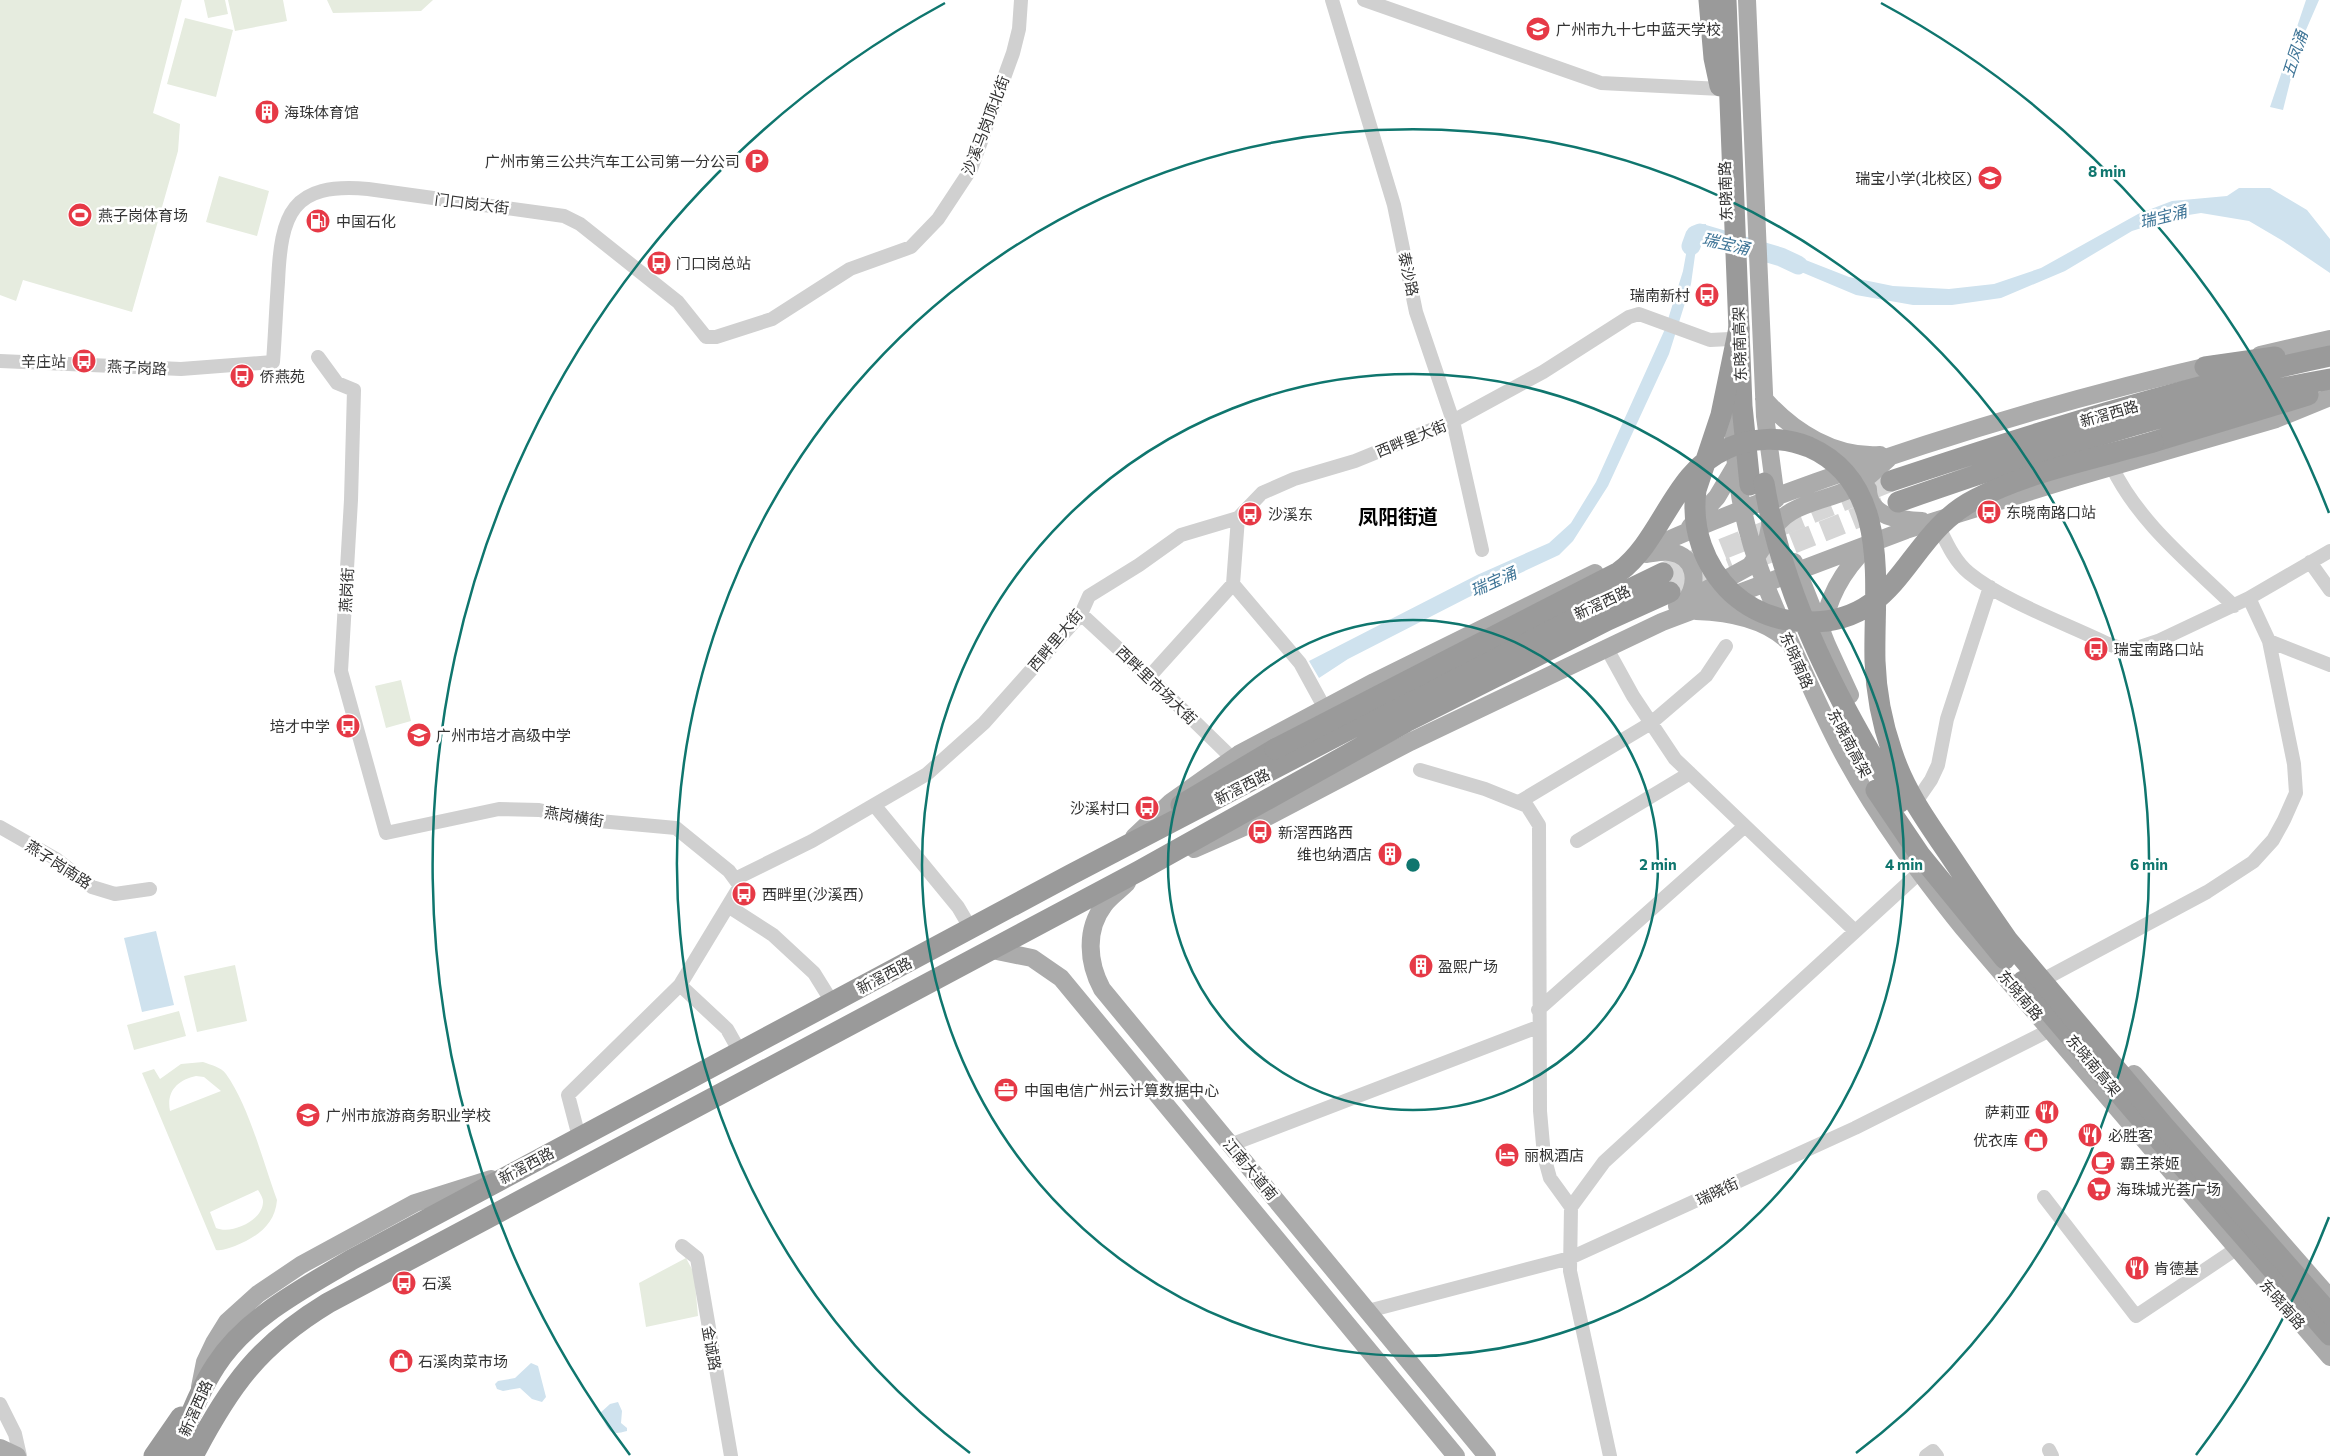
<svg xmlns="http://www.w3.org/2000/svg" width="2330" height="1456" font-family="Commissioner,'Noto Sans SC',sans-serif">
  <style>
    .green { fill: #e6ecdf; fill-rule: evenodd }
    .water { fill: #cfe2ee }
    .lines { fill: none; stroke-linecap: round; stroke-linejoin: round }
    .river { stroke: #cfe2ee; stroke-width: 19 }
    .highway-tunnel { stroke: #d6d6d6; stroke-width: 21; stroke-dasharray: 21 11; stroke-linecap: butt }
    .minor { stroke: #d0d0d0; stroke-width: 14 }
    .major { stroke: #ababab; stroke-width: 18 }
    .highway { stroke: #9a9a9a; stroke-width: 21 }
    .highway-bridge { stroke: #9a9a9a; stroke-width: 21 }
    .ring { fill: none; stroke: #0f766e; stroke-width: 2.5 }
    .labels { text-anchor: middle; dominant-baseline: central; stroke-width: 5; stroke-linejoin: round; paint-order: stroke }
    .poi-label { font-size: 15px; fill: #333; stroke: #fff; text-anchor: start }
    .street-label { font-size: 15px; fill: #333; stroke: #fff }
    .water-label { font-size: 16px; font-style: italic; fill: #3f7597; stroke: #fff }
    .district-label { font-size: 20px; font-weight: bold; fill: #000; stroke: #fff }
    .centre { fill: #0f766e; stroke: #fff; stroke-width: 2.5 }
    .ring-label { font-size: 15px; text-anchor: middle; font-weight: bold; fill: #0f766e; stroke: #fff; stroke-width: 5; stroke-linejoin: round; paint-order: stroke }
  </style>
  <rect width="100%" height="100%" fill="#fff"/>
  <path class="green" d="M0 0H182L153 113 180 124 178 151 132 312 23 280 16 301 0 295Z
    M204 0H225L228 14 208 18Z
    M228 0H283L287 21 235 31Z
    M327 0H433L421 11 333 13Z
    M185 18 233 30 216 97 167 84Z
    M219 176 269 191 257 236 206 222Z
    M401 680 411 721 386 728 375 686Z
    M235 965 247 1021 197 1032 184 976Z
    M179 1011 186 1036 134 1050 127 1025Z
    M203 1062C211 1065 221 1067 226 1074 249 1106 263 1162 277 1200 275 1225 257 1237 235 1246 228 1248 223 1251 216 1250L142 1073 154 1069 160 1079 181 1064ZM196 1076 204 1077 221 1091 170 1111C166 1091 178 1080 196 1076ZM258 1190C260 1193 263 1198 263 1201 264 1220 232 1235 216 1228L210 1212Z
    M686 1258 694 1273 698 1316 646 1327 639 1283Z"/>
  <path class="water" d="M2306 0H2319L2299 46 2283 110 2270 107Z
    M2239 188H2270L2307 210 2330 239V273L2283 241 2249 221 2201 213 2176 217 2132 231 2065 271 2001 298 1952 305H1913L1856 295 1775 261V248L1849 277 1893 286 1949 289 1994 284 2041 268 2138 214 2172 201 2227 196Z
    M1706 224 1707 240 1697 241 1691 284 1669 354 1608 486 1573 541 1559 555 1471 596 1348 659 1319 678 1309 661 1477 575 1549 543 1571 523 1596 482 1665 329 1683 271 1690 232 1696 225Z
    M156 931 174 1005 142 1012 124 938Z
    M531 1363 538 1366 546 1397 542 1402 532 1399 520 1388 503 1391 497 1389 495 1384 498 1381 515 1378Z
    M618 1402 622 1411 621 1423 627 1428V1431C606 1437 610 1428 599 1414L610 1404Z"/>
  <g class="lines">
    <path class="river" d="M1691 246 1695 235 1700 233 1781 257 1798 265"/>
    <path class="highway-tunnel" d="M1763 555 1884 507
      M1663 573 1891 481
      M1670 592 1733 567"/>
    <path class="minor" d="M1332 0 1394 205 1416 312 1453 421 1482 550
      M1364 0 1601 83 1721 89
      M318 357 337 383 354 390 351 500 341 671 386 833 499 809 539 810 588 820 676 828 729 871 740 886 680 985 568 1095 579 1137
      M0 361 181 369 273 362C275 336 276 309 278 282 281 214 291 182 368 189L564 216 580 224 678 302 706 337H716L772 319 850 269 911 247 938 219 971 169 1013 53 1019 29 1021 0
      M2112 467C2139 523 2190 563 2234 606
      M1936 521C1945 539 1953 560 1969 573 2003 601 2067 624 2108 644L2123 649 2140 647 2158 641 2249 598 2330 551
      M2310 562 2330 590
      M1233 584 1300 663 1324 707
      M1233 584 1238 518
      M1081 614 1149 677 1232 758
      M2269 641 2330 665
      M1606 647 1633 696 1675 759 1855 931
      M1149 677 1233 584
      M1420 770 1485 789 1527 806 1539 825 1540 1111 1544 1156 1550 1178 1571 1207
      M1519 802 1651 723 1706 676 1726 646
      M875 806 958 907 971 929
      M1913 806 1931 780 1938 765 1947 719 1990 587
      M0 827 56 859 92 887 115 894 150 889
      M1577 841 1690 773
      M735 879 812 841 927 774 984 723 1081 614 1089 596 1139 565 1181 535 1238 518 1262 493 1294 479 1355 461 1453 421 1543 372 1629 317 1639 314 1710 340 1730 339
      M728 906 773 935 814 973 832 1002
      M2050 976 2207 892 2253 862 2273 840 2284 820 2296 793 2294 764 2269 641 2249 598
      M680 985 727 1029 740 1052
      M1538 1010 1745 826
      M1230 1145 1538 1027
      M2044 1197 2136 1316 2236 1249
      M682 1246 697 1258 731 1456
      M1368 1311 1570 1258 1855 1128 2050 1030
      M0 1404 15 1434 20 1456
      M2049 1450 2052 1456
      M1610 1456 1570 1271 1571 1207 1604 1162 1919 873
      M1926 1456 1933 1451 1937 1456"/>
    <path class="major" d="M1747 0 1765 416 1776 499
      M2260 355 2330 339
      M1732 398C1733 435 1735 474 1743 511 1754 562 1774 607 1795 653 1812 689 1827 725 1846 759 1879 819 1920 874 1963 928L2330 1357
      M1764 399C1793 432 1835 458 1880 455
      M1868 489C1868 518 1901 520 1922 521
      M1690 527 1717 497 1736 465
      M1771 536C1780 505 1822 502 1848 490 1863 482 1875 471 1888 459
      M1637 554C1695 527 1755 504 1816 482 1947 435 2081 395 2217 364
      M1646 554C1654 553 1662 551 1670 552 1697 556 1699 584 1685 602
      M1794 562 1827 645 1850 695
      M1677 606 1750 566 1767 541 1771 521
      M1696 611C1728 612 1765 619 1788 641
      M1822 633C1827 598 1842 571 1867 547
      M1134 837 1171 802 1239 754 1374 682 1595 573
      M1194 849 1269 816 1410 742 1662 622 1906 530 2077 477 2276 419 2330 397
      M1127 883C1120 890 1110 897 1104 905 1085 930 1088 963 1102 989L1487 1456
      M992 950 1032 958 1061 978 1456 1456
      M2134 1074 2330 1298
      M200 1387 205 1362 214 1343 227 1322 258 1294 301 1265 415 1203 491 1179
      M0 1448 17 1456"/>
    <path class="highway" d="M1709 0 1714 58 1720 86
      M1726 0 1742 406 1750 485
      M2205 367 2275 357
      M2153 442 2308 395
      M1891 481C2035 433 2181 387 2330 356
      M1898 502C2039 453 2182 405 2330 379
      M1181 805 1275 749
      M2023 981 2135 1112 2330 1335
      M154 1456 181 1417
      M174 1456C187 1425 197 1394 216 1365 247 1317 303 1289 351 1260L1072 874 1469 667 1663 573
      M193 1456C230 1385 259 1345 328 1303L1139 871 1406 722 1608 620 1670 592"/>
    <path class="highway-bridge" d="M1739 328 1721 415 1696 490C1691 529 1704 566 1732 593 1752 611 1778 621 1805 622 1902 625 1904 535 1976 499 2030 471 2094 459 2153 442
      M1764 483C1783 598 1839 704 1900 802
      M1275 749 1619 572C1663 539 1673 472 1726 449 1752 437 1782 436 1809 447 1893 484 1873 587 1875 661 1876 692 1882 723 1892 752 1904 789 1925 819 1947 851 1967 881 1988 912 2009 942
      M1876 790 1920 855 2005 959
      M2000 931 2164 1126 2330 1314"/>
  </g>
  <g class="ring">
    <circle cx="1413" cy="865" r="245"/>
    <circle cx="1413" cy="865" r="491"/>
    <path d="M970 1453A736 736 0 1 1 1856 1453"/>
    <path d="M2329 1217A981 981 0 0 1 2196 1455M630 1455A981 981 0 0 1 945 3M1881 3A981 981 0 0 1 2329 513"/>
  </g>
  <defs>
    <symbol id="school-disc" viewBox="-11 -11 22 22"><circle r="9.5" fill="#e63946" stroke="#fff"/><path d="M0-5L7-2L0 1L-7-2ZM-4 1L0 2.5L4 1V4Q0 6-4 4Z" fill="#fff"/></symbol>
    <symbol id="building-disc" viewBox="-11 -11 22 22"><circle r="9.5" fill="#e63946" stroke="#fff"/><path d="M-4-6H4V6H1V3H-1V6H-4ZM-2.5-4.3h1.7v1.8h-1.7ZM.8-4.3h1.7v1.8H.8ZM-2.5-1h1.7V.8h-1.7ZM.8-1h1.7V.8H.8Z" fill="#fff"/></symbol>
    <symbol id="parking-disc" viewBox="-11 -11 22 22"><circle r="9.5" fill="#e63946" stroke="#fff"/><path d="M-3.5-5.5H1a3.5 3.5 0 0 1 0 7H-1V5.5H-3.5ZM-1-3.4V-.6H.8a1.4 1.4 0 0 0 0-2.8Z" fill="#fff"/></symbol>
    <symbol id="stadium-disc" viewBox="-11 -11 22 22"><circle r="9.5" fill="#e63946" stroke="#fff"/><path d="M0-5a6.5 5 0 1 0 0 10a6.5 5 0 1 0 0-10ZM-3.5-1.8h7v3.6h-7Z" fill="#fff"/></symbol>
    <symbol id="fuel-disc" viewBox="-11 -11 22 22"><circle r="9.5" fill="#e63946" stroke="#fff"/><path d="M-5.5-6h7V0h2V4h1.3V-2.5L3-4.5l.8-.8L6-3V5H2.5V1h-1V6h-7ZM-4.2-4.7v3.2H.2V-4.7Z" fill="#fff"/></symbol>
    <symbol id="bus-disc" viewBox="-11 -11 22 22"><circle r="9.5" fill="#e63946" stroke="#fff"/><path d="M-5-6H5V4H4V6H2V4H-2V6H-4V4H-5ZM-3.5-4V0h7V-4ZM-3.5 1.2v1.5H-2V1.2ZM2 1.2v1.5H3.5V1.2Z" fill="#fff"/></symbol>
    <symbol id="office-disc" viewBox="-11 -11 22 22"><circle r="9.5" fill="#e63946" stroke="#fff"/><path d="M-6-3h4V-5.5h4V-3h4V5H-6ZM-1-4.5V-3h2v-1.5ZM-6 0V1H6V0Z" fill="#fff"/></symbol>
    <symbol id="restaurant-disc" viewBox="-11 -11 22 22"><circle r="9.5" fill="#e63946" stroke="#fff"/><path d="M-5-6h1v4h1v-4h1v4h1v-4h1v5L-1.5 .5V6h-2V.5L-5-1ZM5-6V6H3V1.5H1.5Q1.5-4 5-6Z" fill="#fff"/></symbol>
    <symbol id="shop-disc" viewBox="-11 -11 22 22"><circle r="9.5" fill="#e63946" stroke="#fff"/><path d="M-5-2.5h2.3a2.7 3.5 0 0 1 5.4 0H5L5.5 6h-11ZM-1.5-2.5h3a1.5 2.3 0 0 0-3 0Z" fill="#fff"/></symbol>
    <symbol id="hotel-disc" viewBox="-11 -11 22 22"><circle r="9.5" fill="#e63946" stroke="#fff"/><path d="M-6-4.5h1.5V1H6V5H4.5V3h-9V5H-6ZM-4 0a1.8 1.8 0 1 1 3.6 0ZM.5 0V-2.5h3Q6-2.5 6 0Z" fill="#fff"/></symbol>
    <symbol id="cafe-disc" viewBox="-11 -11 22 22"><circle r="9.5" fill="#e63946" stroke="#fff"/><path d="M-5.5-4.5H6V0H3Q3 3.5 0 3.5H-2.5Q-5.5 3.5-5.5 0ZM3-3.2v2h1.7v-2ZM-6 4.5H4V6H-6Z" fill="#fff"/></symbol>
    <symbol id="supermarket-disc" viewBox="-11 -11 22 22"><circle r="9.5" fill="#e63946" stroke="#fff"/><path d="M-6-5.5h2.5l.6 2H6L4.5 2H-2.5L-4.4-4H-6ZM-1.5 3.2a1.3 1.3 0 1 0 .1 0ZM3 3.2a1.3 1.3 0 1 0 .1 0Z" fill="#fff"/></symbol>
  </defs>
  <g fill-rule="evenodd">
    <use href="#school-disc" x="1524" y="15" width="28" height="28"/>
    <use href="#building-disc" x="253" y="98" width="28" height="28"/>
    <use href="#parking-disc" x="743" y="147" width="28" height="28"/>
    <use href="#school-disc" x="1976" y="164" width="28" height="28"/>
    <use href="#stadium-disc" x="66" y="201" width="28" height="28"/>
    <use href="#fuel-disc" x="304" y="207" width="28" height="28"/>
    <use href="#bus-disc" x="645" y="249" width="28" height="28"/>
    <use href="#bus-disc" x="1693" y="281" width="28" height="28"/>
    <use href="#bus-disc" x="70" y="347" width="28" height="28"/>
    <use href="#bus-disc" x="228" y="362" width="28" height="28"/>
    <use href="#bus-disc" x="1975" y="498" width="28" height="28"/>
    <use href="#bus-disc" x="1236" y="500" width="28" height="28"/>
    <use href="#bus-disc" x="2082" y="635" width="28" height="28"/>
    <use href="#bus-disc" x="334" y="712" width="28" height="28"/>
    <use href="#school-disc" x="405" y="721" width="28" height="28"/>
    <use href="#bus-disc" x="1133" y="794" width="28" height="28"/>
    <use href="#bus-disc" x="1246" y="818" width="28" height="28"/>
    <use href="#building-disc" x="1376" y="840" width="28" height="28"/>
    <use href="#bus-disc" x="730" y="880" width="28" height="28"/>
    <use href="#building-disc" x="1407" y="952" width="28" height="28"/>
    <use href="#office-disc" x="992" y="1076" width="28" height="28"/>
    <use href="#restaurant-disc" x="2033" y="1098" width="28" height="28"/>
    <use href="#school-disc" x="294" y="1101" width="28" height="28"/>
    <use href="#restaurant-disc" x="2076" y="1121" width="28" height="28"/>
    <use href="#shop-disc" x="2022" y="1126" width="28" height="28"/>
    <use href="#hotel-disc" x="1493" y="1141" width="28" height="28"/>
    <use href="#cafe-disc" x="2089" y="1149" width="28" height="28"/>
    <use href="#supermarket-disc" x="2085" y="1175" width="28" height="28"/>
    <use href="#restaurant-disc" x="2123" y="1254" width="28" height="28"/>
    <use href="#bus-disc" x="390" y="1269" width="28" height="28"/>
    <use href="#shop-disc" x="387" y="1347" width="28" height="28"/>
  </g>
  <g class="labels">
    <g class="poi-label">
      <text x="1556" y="29">广州市九十七中蓝天学校</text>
      <text x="284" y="112">海珠体育馆</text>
      <text x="740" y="161" text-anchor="end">广州市第三公共汽车工公司第一分公司</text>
      <text x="1972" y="178" text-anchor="end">瑞宝小学(北校区)</text>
      <text x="98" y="215">燕子岗体育场</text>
      <text x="336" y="221">中国石化</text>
      <text x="676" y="263">门口岗总站</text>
      <text x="1690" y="295" text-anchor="end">瑞南新村</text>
      <text x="66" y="361" text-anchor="end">辛庄站</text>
      <text x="260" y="376">侨燕苑</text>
      <text x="2006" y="512">东晓南路口站</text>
      <text x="1268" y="514">沙溪东</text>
      <text x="2114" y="649">瑞宝南路口站</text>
      <text x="330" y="726" text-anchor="end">培才中学</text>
      <text x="436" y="735">广州市培才高级中学</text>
      <text x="1130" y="808" text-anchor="end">沙溪村口</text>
      <text x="1278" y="832">新滘西路西</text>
      <text x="1372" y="854" text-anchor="end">维也纳酒店</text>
      <text x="762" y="894">西畔里(沙溪西)</text>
      <text x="1438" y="966">盈熙广场</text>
      <text x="1024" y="1090">中国电信广州云计算数据中心</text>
      <text x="2030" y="1112" text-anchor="end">萨莉亚</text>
      <text x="326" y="1115">广州市旅游商务职业学校</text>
      <text x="2108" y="1135">必胜客</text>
      <text x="2018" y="1140" text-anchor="end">优衣库</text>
      <text x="1524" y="1155">丽枫酒店</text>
      <text x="2120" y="1163">霸王茶姬</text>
      <text x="2116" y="1189">海珠城光荟广场</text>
      <text x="2154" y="1268">肯德基</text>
      <text x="422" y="1283">石溪</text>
      <text x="418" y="1361">石溪肉菜市场</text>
    </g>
    <g class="street-label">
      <text transform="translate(985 125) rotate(-69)">沙溪马岗顶北街</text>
      <text transform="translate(1725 191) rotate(-92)">东晓南路</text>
      <text transform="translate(472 203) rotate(7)">门口岗大街</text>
      <text transform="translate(1409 274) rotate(78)">泰沙路</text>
      <text transform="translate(1739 344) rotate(-92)">东晓南高架</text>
      <text transform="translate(137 367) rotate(3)">燕子岗路</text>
      <text transform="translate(2109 413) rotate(-16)">新滘西路</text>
      <text transform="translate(1411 438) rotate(-22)">西畔里大街</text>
      <text transform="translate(346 590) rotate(-87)">燕岗街</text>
      <text transform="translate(1602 602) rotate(-25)">新滘西路</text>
      <text transform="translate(1055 640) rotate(-50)">西畔里大街</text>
      <text transform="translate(1797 660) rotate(66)">东晓南路</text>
      <text transform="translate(1157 685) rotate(44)">西畔里市场大街</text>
      <text transform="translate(1850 743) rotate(62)">东晓南高架</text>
      <text transform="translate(1242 786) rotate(-27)">新滘西路</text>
      <text transform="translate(574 816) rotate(9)">燕岗横街</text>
      <text transform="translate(59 864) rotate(33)">燕子岗南路</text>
      <text transform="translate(884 975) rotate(-28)">新滘西路</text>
      <text transform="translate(2021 995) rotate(50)">东晓南路</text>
      <text transform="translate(2094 1065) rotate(50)">东晓南高架</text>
      <text transform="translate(526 1165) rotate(-28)">新滘西路</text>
      <text transform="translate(1251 1169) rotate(50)">江南大道南</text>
      <text transform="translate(1717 1191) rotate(-25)">瑞晓街</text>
      <text transform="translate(2283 1304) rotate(49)">东晓南路</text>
      <text transform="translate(712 1348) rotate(80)">金诚路</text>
      <text transform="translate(195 1408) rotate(-66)">新滘西路</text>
    </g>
    <g class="water-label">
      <text transform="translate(2294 54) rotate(-72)">五凤涌</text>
      <text transform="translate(2163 216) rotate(-14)">瑞宝涌</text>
      <text transform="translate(1726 243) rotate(13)">瑞宝涌</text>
      <text transform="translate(1493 581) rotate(-24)">瑞宝涌</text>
    </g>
    <g class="district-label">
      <text x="1398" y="516">凤阳街道</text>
    </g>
  </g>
  <circle cx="1413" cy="865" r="8" class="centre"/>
  <g class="ring-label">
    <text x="2107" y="177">8 min</text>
    <text x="1658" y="870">2 min</text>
    <text x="1904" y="870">4 min</text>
    <text x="2149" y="870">6 min</text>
  </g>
</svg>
